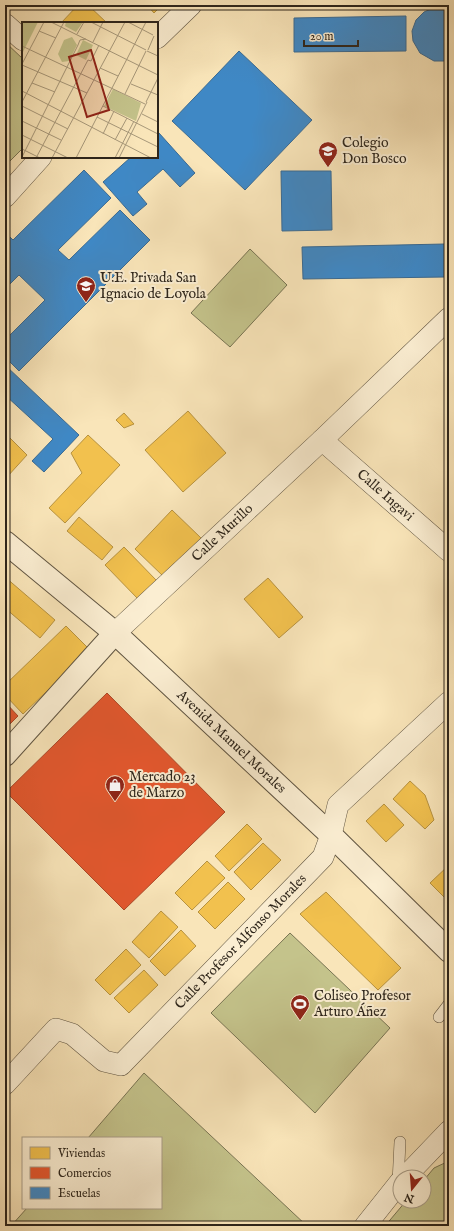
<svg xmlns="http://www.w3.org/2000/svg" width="454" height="1231" font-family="'IM FELL English',serif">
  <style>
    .green { fill: #c4c38b; stroke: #787453 }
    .homes { fill: #f2c14e; stroke: #b7923f }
    .shops { fill: #e4572e; stroke: #ad4828 }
    .schools { fill: #3f88c5; stroke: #3a6a92 }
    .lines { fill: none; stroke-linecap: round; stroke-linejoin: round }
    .service-casing { stroke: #605542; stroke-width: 12 }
    .minor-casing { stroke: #605542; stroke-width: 22 }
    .tertiary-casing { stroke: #605542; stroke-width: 24 }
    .service { stroke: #fbeed2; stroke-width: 11 }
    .minor { stroke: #fbeed2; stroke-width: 21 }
    .tertiary { stroke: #fbeed2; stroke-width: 22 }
    .labels { text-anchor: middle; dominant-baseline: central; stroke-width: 4; stroke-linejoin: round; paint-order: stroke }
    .poi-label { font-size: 14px; fill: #2d251b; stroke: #fbeed2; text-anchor: start }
    .street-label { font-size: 14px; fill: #2d251b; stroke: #fbeed2 }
    .inset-road { fill: none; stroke: #a7987a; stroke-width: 1 }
    .view { fill: #8f2418; fill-opacity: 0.15; stroke: #8f2418; stroke-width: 2 }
    .inset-edge { fill: none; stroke: #2d251b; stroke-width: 2 }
  </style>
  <rect width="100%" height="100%" fill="#f9e5b9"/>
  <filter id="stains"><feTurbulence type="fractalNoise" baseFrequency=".005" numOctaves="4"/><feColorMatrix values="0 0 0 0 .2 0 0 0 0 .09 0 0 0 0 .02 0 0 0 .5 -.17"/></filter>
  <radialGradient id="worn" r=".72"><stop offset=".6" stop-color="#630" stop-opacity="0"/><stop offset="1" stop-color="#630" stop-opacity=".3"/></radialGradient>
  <path class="green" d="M5 42 23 59V148L5 166Z
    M250 249 287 285 230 347 191 313Z
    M290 933 390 1028 315 1113 211 1013Z
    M144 1073 307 1226H11L27 1208H161V1138H88Z
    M449 1161V1226H385L406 1201H424V1180L434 1168Z"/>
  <path class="homes" d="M78 5H88L107 23H61Z
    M147 5H162L154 13Z
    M188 411 226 453 183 492 145 450Z
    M124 413 134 424 124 428 116 420Z
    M6 434 27 455 7 477 5 475Z
    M88 435 120 465 65 523 49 508 82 473 71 453Z
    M172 510 201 538 164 577 135 549Z
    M79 517 113 547 102 560 67 531Z
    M124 547 157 581 138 599 105 565Z
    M5 577 55 620 40 638 5 608Z
    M268 578 303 617 279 638 244 599Z
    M66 626 90 650 23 714 5 695V685Z
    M410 781 425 795 434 820 425 829 393 799Z
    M384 804 404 825 386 842 366 821Z
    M247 824 262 839 229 871 215 856Z
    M263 843 281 860 251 890 234 872Z
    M207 861 225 878 192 910 175 893Z
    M449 865V902L430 883Z
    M228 882 245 899 215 929 198 912Z
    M326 892 401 968 378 990 300 914Z
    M161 911 178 927 149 958 132 942Z
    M181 930 196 946 165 976 150 961Z
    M126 949 141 965 110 995 95 980Z
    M144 970 158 985 129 1013 114 998Z"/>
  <path class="shops" d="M107 693 225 812 124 910 6 792Z
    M5 702 18 716 5 729Z"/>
  <path class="schools" d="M433 8 449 10V59L444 61H434L420 53 413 41 412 31 416 20 424 12Z
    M406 16V51L294 52V18Z
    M239 51 312 120 245 190 172 121Z
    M159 133 195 173 180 187 163 169 137 192 147 204 133 216 103 182 131 157H157V134Z
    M84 170 111 198 58 250 69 260 120 210 150 240 19 371 5 357V340L45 300 19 275 5 289V232L13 240Z
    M281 171H331L332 230 282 231Z
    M445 244V277L303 279 302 247Z
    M5 365 79 435 44 472 32 461 53 439 5 395Z"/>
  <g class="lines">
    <defs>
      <path id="service" d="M439 1017 449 1004
        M398 1183 400 1142"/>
      <g id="minor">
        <path d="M5 24 23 40"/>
        <path d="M157 38 191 5"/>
        <path d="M5 197 41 157"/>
        <path id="s1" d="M322 440 449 551"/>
        <path id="s2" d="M115 633 322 440 449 318"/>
        <path id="s3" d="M5 1084 56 1029 72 1034 104 1061 121 1065 323 857 331 835 338 805 449 702"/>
        <path d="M405 1177 449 1131"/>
        <path d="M365 1226 400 1182"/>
      </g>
      <g id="tertiary">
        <path id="s4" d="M5 542 115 633 331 835 449 951"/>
        <path d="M5 755 115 633"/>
      </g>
    </defs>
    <use href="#service" class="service-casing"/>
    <use href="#minor" class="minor-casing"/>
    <use href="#tertiary" class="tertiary-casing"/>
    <use href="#service" class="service"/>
    <use href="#minor" class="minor"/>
    <use href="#tertiary" class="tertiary"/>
  </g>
  <defs>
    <symbol id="school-pin" viewBox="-11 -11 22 30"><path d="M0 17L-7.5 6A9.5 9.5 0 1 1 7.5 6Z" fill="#8f2418" stroke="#fbeed2"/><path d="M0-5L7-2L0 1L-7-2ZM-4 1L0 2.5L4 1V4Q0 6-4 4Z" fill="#fff"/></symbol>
    <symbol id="shop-pin" viewBox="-11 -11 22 30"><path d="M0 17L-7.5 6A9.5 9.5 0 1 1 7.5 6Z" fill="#8f2418" stroke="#fbeed2"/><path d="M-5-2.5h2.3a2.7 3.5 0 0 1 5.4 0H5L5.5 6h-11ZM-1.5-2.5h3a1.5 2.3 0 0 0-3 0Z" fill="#fff"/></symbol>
    <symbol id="stadium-pin" viewBox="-11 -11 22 30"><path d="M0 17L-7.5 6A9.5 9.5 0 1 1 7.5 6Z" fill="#8f2418" stroke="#fbeed2"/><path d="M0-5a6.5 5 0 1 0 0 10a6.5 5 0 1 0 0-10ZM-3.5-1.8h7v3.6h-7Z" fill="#fff"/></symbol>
  </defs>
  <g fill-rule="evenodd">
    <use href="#school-pin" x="317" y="140" width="22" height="30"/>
    <use href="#school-pin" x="75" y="275" width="22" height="30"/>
    <use href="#shop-pin" x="104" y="774" width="22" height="30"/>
    <use href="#stadium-pin" x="289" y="993" width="22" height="30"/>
  </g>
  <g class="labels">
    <g class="poi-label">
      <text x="342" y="143">Colegio<tspan x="342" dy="16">Don Bosco</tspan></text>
      <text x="100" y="278">U.E. Privada San<tspan x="100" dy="16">Ignacio de Loyola</tspan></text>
      <text x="129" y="777">Mercado 23<tspan x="129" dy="16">de Marzo</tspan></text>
      <text x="314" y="996">Coliseo Profesor<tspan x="314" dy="16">Arturo Áñez</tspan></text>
    </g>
    <g class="street-label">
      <text stroke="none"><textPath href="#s1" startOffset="84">Calle Ingavi</textPath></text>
      <text stroke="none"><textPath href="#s2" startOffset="147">Calle Murillo</textPath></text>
      <text stroke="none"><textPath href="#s4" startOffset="302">Avenida Manuel Morales</textPath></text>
      <text stroke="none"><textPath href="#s3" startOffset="323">Calle Profesor Alfonso Morales</textPath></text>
    </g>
  </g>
  <g transform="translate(22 22)">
    <rect width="136" height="136" fill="#f9e5b9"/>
    <path d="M0 0H16L0 32ZM44 0H61L54 10 43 4ZM50 15 55 23 47 39 40 40 36 32 42 18ZM61 18 71 23 64 38 54 33ZM91 67 119 81 114 99 82 84Z" fill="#c4c38b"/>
    <path class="inset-road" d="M29 0 136 53M69 0 124 28M106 0 131 13M17 9 34 16M55 12 62 0M71 20 81 0M0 24 123 82M126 28 132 14M125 29 136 34M0 42 22 0M0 43 65 71M78 46 96 54M10 61 33 70M109 62 136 73M0 69 129 136M103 72 124 29M0 80 42 0M124 80 136 56M0 84 46 107M81 84 136 112M120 92 136 100M75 95 136 125M0 99 39 118M81 112 92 89M0 113 46 136M93 118 105 96M0 127 18 136M0 135 56 23 58 18 64 17M14 136 66 38 69 39 77 23M30 136 103 0M54 136 124 0M93 136 112 99M97 136 125 80"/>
    <path class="view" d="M69 28 87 88 65 95 47 35Z"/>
    <rect width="136" height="136" class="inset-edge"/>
  </g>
  <rect width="454" height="1231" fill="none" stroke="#f9e5b9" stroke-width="20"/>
  <rect x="6" y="6" width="442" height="1219" fill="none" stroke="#2d251b" stroke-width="2"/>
  <rect x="10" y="10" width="434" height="1211" fill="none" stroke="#2d251b"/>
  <rect x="22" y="1137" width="140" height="72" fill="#fbeed2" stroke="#a99e89"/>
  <rect x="30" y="1147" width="20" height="12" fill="#f2c14e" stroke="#a99e89"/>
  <text x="58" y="1157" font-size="12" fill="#2d251b">Viviendas</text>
  <rect x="30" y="1167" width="20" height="12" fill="#e4572e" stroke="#a99e89"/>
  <text x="58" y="1177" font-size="12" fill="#2d251b">Comercios</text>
  <rect x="30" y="1187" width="20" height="12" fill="#3f88c5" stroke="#a99e89"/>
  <text x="58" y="1197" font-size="12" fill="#2d251b">Escuelas</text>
  <g transform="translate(412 1189) rotate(197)"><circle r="19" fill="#fbeed2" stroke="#a99e89"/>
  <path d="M0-3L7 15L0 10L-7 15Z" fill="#8f2418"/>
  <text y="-6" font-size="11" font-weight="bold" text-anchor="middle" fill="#2d251b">N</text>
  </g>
  <path d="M304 40v6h54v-6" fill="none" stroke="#2d251b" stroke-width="2"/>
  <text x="310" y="40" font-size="12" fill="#2d251b" stroke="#fbeed2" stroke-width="3" paint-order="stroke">20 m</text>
  <rect width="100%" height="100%" filter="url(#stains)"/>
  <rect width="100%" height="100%" fill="url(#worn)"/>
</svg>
